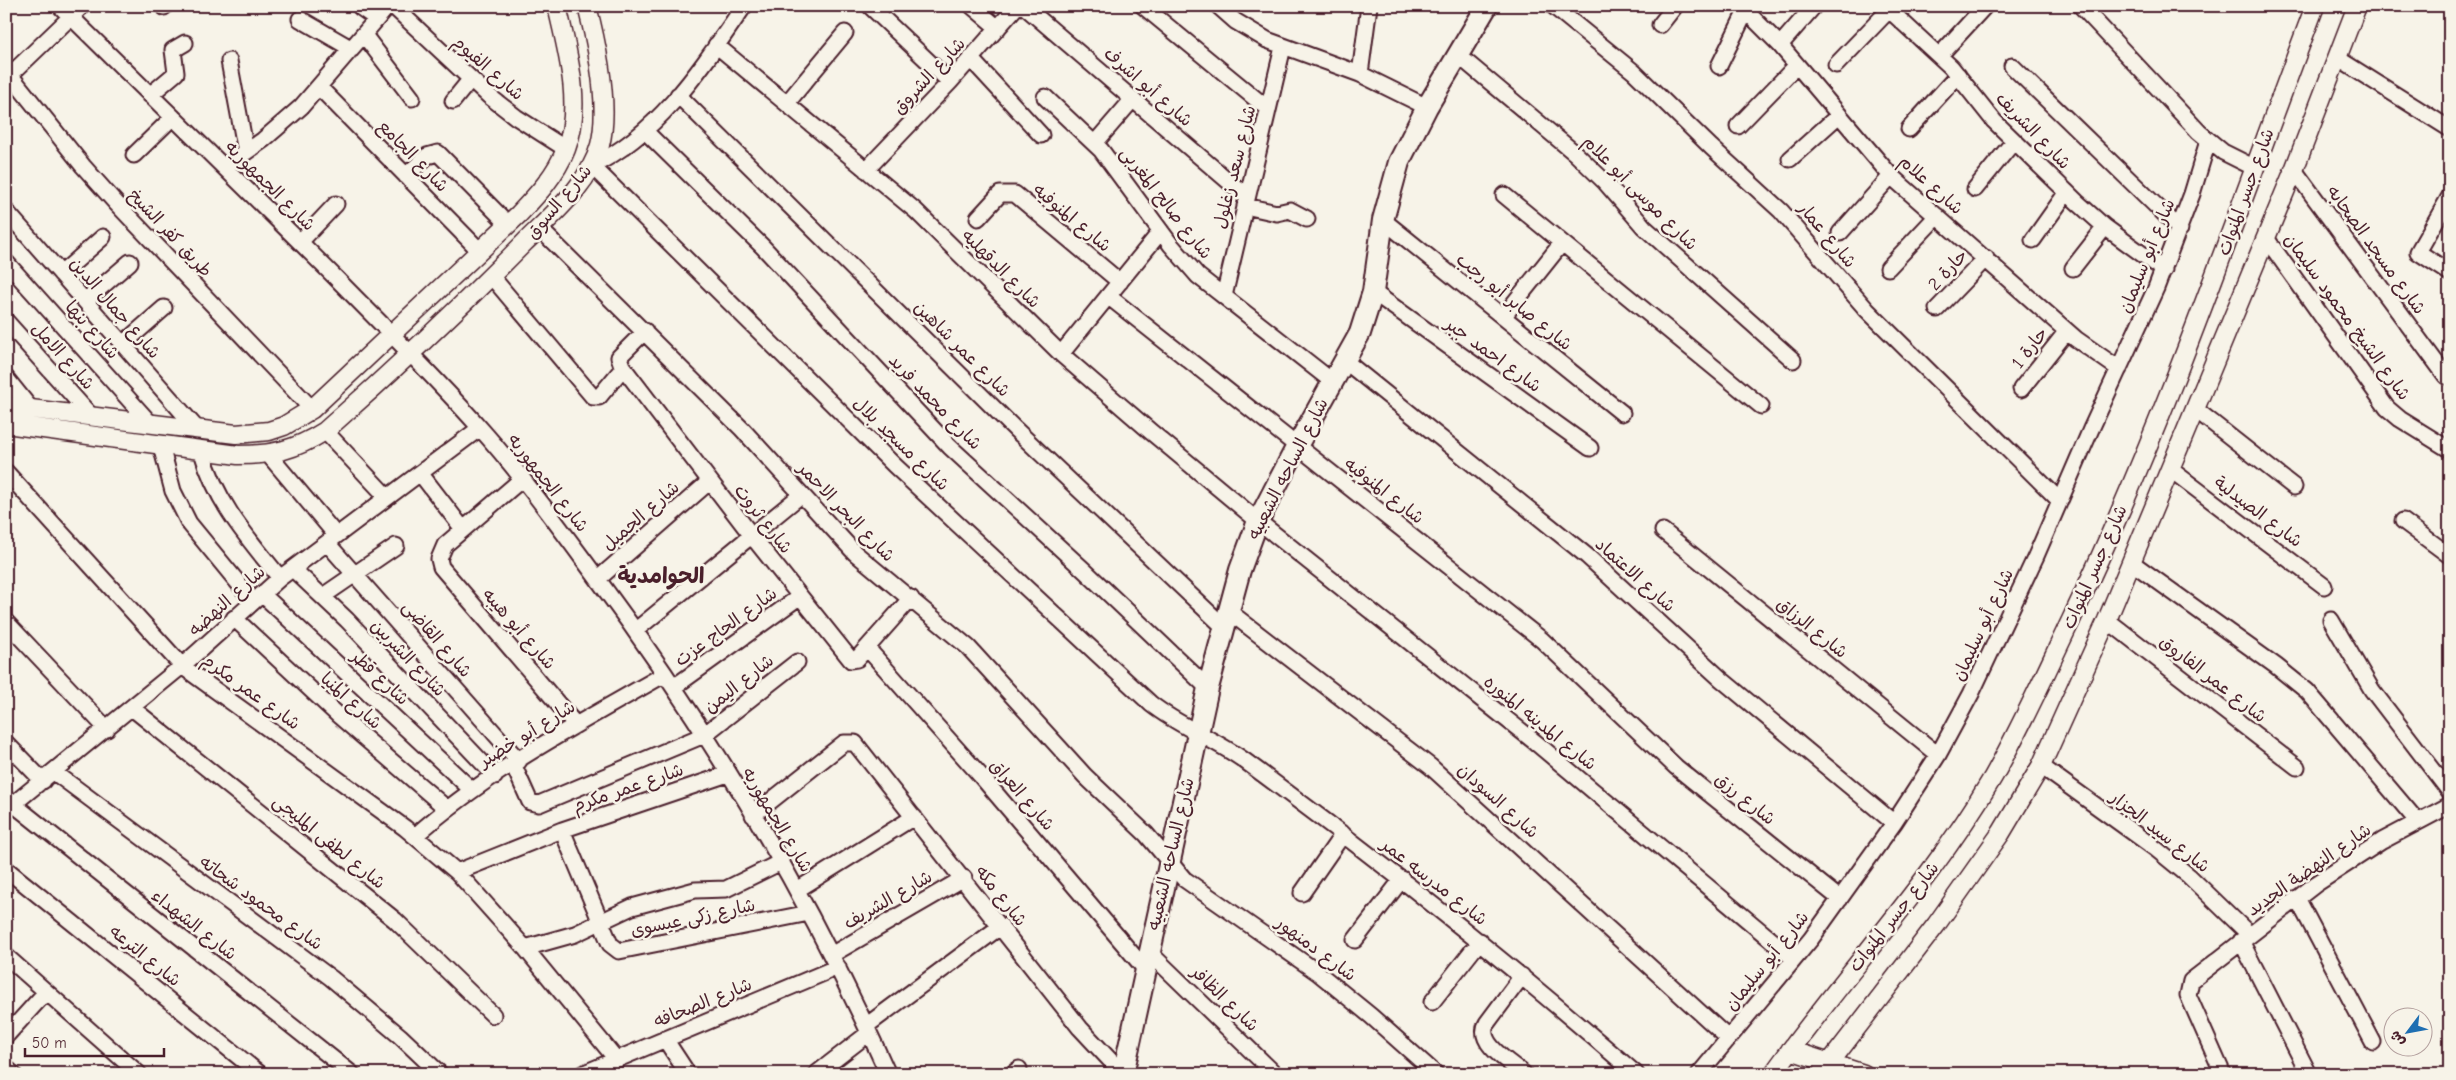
<svg xmlns="http://www.w3.org/2000/svg" width="2456" height="1080" font-family="'Comic Neue','Playpen Sans Arabic',sans-serif">
  <style>
    .lines { fill: none; stroke-linecap: round; stroke-linejoin: round }
    .minor-casing { stroke: #4a1f2b; stroke-width: 19 }
    .tertiary-casing { stroke: #4a1f2b; stroke-width: 21 }
    .secondary-casing { stroke: #4a1f2b; stroke-width: 24 }
    .minor { stroke: #f7f3e8; stroke-width: 15 }
    .tertiary { stroke: #f7f3e8; stroke-width: 18 }
    .secondary { stroke: #f7f3e8; stroke-width: 20 }
    .labels { text-anchor: middle; dominant-baseline: central; stroke-width: 5; stroke-linejoin: round; paint-order: stroke }
    .street-label { font-size: 18px; fill: #4a1f2b; stroke: #f7f3e8 }
    .district-label { font-size: 22px; font-weight: bold; fill: #4a1f2b; stroke: #f7f3e8 }
  </style>
  <rect width="100%" height="100%" fill="#f7f3e8"/>
  <filter id="ink" filterUnits="userSpaceOnUse"><feTurbulence type="fractalNoise" baseFrequency=".02" numOctaves="2"/><feDisplacementMap in="SourceGraphic" scale="10" xChannelSelector="R" yChannelSelector="G"/><feConvolveMatrix kernelMatrix="1 2 1 2 8 2 1 2 1" color-interpolation-filters="sRGB"/></filter>
  <g filter="url(#ink)">
    <g class="lines">
      <defs>
        <path id="minor" d="M60 6C153 98 246 188 338 280 386 329 435 377 480 428 521 474 557 524 594 574 709 729 809 897 888 1074
          M163 6 164 7
          M393 6 489 96 516 117 566 149
          M744 6C702 67 660 133 592 166L894 465 1151 704C1180 727 1215 739 1245 761 1380 860 1510 964 1636 1074
          M870 6 950 82
          M972 6 998 28
          M1024 6 1247 197
          M1143 6 1268 109
          M1218 6 1235 21 1267 40 1360 74 1427 107
          M1553 6 1634 72 1711 147 1781 211 1867 310 2060 501
          M1741 6 1780 45 1891 176 2076 339 2119 369
          M1885 6 1951 67 1994 121 2077 202 2105 227 2164 270
          M2081 6 2199 132 2223 152 2255 168
          M360 7 377 19
          M300 19 352 49
          M1660 25 1675 6
          M364 35 412 98
          M716 45 916 211 1061 354 1150 431 1258 521 1535 742 1794 959
          M1780 45 1814 6
          M1458 55 1576 154 1605 182 1644 227 1793 360
          M1939 56 1985 6
          M2337 58 2450 129
          M971 59 1041 135
          M229 61 246 152
          M1836 65 1889 10
          M1719 66 1746 11
          M2012 66 2180 229
          M1360 74 1369 6
          M10 75 83 166 115 202 312 409
          M6 79 82 6
          M319 87 480 251
          M150 95 176 73 173 50 185 43
          M678 95 1015 429 1223 626
          M1045 97 1101 150 1171 245 1198 276 1333 382
          M453 101 470 80
          M787 103 845 33
          M1738 126 1797 65
          M1909 129 1958 75
          M646 132 763 247 950 447 1085 571 1208 688
          M1095 143 1133 99
          M134 155 173 117
          M1790 159 1839 115
          M225 167 263 140 301 107 388 6
          M866 170 950 82 1017 6
          M2294 170 2446 376
          M406 176 427 156 438 153 508 224
          M1975 189 2014 141
          M1504 195 1761 406
          M2450 196 2418 252 2450 273
          M1245 206 1277 213 1290 210 1307 219
          M6 211 197 429
          M978 218 1000 194H1015L1120 282
          M1383 220 1622 413
          M539 228 742 429 855 553 968 647 1085 776 1146 834 1184 879 1317 972 1371 1016 1436 1074
          M1840 233 1891 176
          M2266 238 2387 408 2400 419 2450 450
          M2033 240 2067 192
          M300 242 336 204
          M6 262 150 423
          M1888 268 1937 216
          M2073 268 2105 227
          M61 274 103 237
          M492 277 593 397H599L623 368
          M1373 292 1590 448
          M1108 296 1542 640 1676 767 1840 899
          M1224 296 1283 47
          M85 301 130 262
          M1937 309 1986 258
          M1503 317 1562 243
          M6 321 92 417
          M645 331 619 357 622 366 752 536 851 660 857 659 911 598
          M123 344 164 308
          M1061 354 1161 231
          M1345 361 1587 556 1721 679 1894 823
          M6 378 30 408
          M2021 389 2067 331
          M2195 409 2294 487
          M325 431 387 497
          M161 446 173 491 189 523 253 601
          M202 452C217 504 247 537 280 578
          M268 454 336 535
          M2170 469 2324 586
          M6 472 182 666 405 828 457 872 525 948 616 1059
          M420 473 463 529
          M522 479 445 545 439 559 441 567 576 725
          M2403 521 2450 556
          M1663 531 1938 755
          M327 543 519 761
          M2131 562 2276 666 2307 691 2417 821
          M293 569 347 620 495 776
          M598 579 710 481
          M262 594 472 790
          M323 596 396 546
          M1227 610 1431 767 1728 1038
          M234 618 338 715 446 808
          M2107 620 2297 767
          M2331 620 2372 690 2450 792
          M6 622 107 729
          M636 630 801 495
          M867 648 980 775 1145 969
          M674 687 799 597
          M132 708 395 920 493 1015
          M6 743 43 781
          M513 764 530 802 539 804 704 735 797 662
          M2041 766 2156 849 2189 876 2250 935
          M54 772 331 978 400 1036 440 1074
          M7 799 352 1074
          M6 810 182 666 280 578 480 428
          M753 815 844 743H855L1080 1028 1123 1074
          M562 830 610 944 619 951 809 913
          M415 836C489 770 580 723 665 674
          M6 869 260 1074
          M457 872 562 830 728 774
          M797 890 914 817
          M1302 893 1343 834
          M2297 898 2373 1042
          M1355 940 1402 879
          M2241 941 2309 1074
          M525 948 575 934 632 907 695 890 726 889 781 862
          M1149 952 1275 1074
          M831 955 964 878
          M6 956 139 1074
          M1522 976 1487 1023C1475 1043 1511 1063 1524 1074
          M1432 1002 1480 941
          M866 1026 1001 926
          M6 1036 46 992
          M665 1039 688 1074
          M6 1068 13 1074
          M582 1074 838 967
          M816 1074 869 1033
          M1012 1074 1019 1069
          M1699 1074 1811 939 1894 823 1938 755 1971 694 2036 556 2091 429 2156 288 2192 194 2208 141
          M2223 1074 2188 995 2191 981 2316 884 2382 841 2450 805"/>
        <path id="tertiary" d="M6 406 236 434 269 431 284 426 312 409 519 214C537 195 556 175 566 149 583 105 567 50 557 6
          M6 424 238 455C273 455 295 450 325 431 393 371 460 308 524 243 551 216 590 184 600 145 610 106 597 45 587 6
          M1790 1050 1864 1074
          M1773 1074C1845 973 1930 884 1993 777 2022 726 2046 672 2071 620 2166 421 2237 212 2315 6
          M1821 1074 1936 925 2001 833 2041 766 2107 620 2195 409 2294 170 2357 6"/>
        <path id="secondary" d="M1123 1074 1208 688 1240 570 1258 521 1297 446 1360 333 1373 292 1383 220 1399 162 1427 107 1487 6"/>
      </defs>
      <use href="#minor" class="minor-casing"/>
      <use href="#tertiary" class="tertiary-casing"/>
      <use href="#secondary" class="secondary-casing"/>
      <use href="#minor" class="minor"/>
      <use href="#tertiary" class="tertiary"/>
      <use href="#secondary" class="secondary"/>
    </g>
  </g>
  <g class="labels">
    <g class="street-label">
      <text transform="translate(488 68) rotate(41)">شارع الفيوم</text>
      <text transform="translate(929 76) rotate(-47)">شارع الشروق</text>
      <text transform="translate(1148 87) rotate(41)">شارع أبو اشرف</text>
      <text transform="translate(2033 131) rotate(46)">شارع الشريف</text>
      <text transform="translate(413 156) rotate(46)">شارع الجامع</text>
      <text transform="translate(1235 167) rotate(-76)">شارع سعد زغلول</text>
      <text transform="translate(1931 185) rotate(42)">شارع علام</text>
      <text transform="translate(270 186) rotate(45)">شارع الجمهوريه</text>
      <text transform="translate(2246 192) rotate(-70)">شارع جسر المنوات</text>
      <text transform="translate(1640 193) rotate(45)">شارع موسى أبو علام</text>
      <text transform="translate(559 202) rotate(-50)">شارع السوق</text>
      <text transform="translate(1166 203) rotate(52)">شارع صالح المغربى</text>
      <text transform="translate(1072 218) rotate(40)">شارع المنوفيه</text>
      <text transform="translate(170 233) rotate(47)">طريق كفر الشيخ</text>
      <text transform="translate(1827 235) rotate(50)">شارع عمار</text>
      <text transform="translate(2376 250) rotate(54)">شارع مسجد الصحابه</text>
      <text transform="translate(2147 256) rotate(-68)">شارع أبو سليمان</text>
      <text transform="translate(1001 269) rotate(45)">شارع الدقهليه</text>
      <text transform="translate(1948 270) rotate(-47)">حارة 2</text>
      <text transform="translate(1514 302) rotate(39)">شارع صابر أبو رجب</text>
      <text transform="translate(115 308) rotate(49)">شارع جمال الدين</text>
      <text transform="translate(2347 317) rotate(54)">شارع الشيخ محمود سليمان</text>
      <text transform="translate(92 330) rotate(48)">شارع بنها</text>
      <text transform="translate(2030 348) rotate(-52)">حارة 1</text>
      <text transform="translate(962 349) rotate(45)">شارع عمر شاهين</text>
      <text transform="translate(1493 355) rotate(36)">شارع احمد جبر</text>
      <text transform="translate(63 356) rotate(48)">شارع الامل</text>
      <text transform="translate(935 402) rotate(46)">شارع محمد فريد</text>
      <text transform="translate(901 444) rotate(44)">شارع مسجد بلال</text>
      <text transform="translate(1288 469) rotate(-63)">شارع الساحه الشعبيه</text>
      <text transform="translate(548 483) rotate(52)">شارع الجمهوريه</text>
      <text transform="translate(1384 491) rotate(38)">شارع المنوفيه</text>
      <text transform="translate(846 512) rotate(46)">شارع البحر الاحمر</text>
      <text transform="translate(2258 512) rotate(37)">شارع الصيدلية</text>
      <text transform="translate(641 516) rotate(-41)">شارع الجميل</text>
      <text transform="translate(763 519) rotate(52)">شارع ثروت</text>
      <text transform="translate(2095 567) rotate(-66)">شارع جسر المنوات</text>
      <text transform="translate(1635 575) rotate(42)">شارع الاعتماد</text>
      <text transform="translate(227 601) rotate(-42)">شارع النهضه</text>
      <text transform="translate(1983 625) rotate(-65)">شارع أبو سليمان</text>
      <text transform="translate(726 627) rotate(-36)">شارع الحاج عزت</text>
      <text transform="translate(1812 628) rotate(39)">شارع الرزاق</text>
      <text transform="translate(519 629) rotate(49)">شارع أبو هيبه</text>
      <text transform="translate(437 639) rotate(49)">شارع القاضى</text>
      <text transform="translate(408 658) rotate(46)">شارع الشربين</text>
      <text transform="translate(380 678) rotate(43)">شارع قطر</text>
      <text transform="translate(2213 679) rotate(38)">شارع عمر الفاروق</text>
      <text transform="translate(739 684) rotate(-38)">شارع اليمن</text>
      <text transform="translate(251 692) rotate(36)">شارع عمر مكرم</text>
      <text transform="translate(351 701) rotate(42)">شارع المنيا</text>
      <text transform="translate(1540 723) rotate(39)">شارع المدينه المنوره</text>
      <text transform="translate(527 734) rotate(-32)">شارع أبو خضير</text>
      <text transform="translate(628 788) rotate(-19)">شارع عمر مكرم</text>
      <text transform="translate(1022 795) rotate(49)">شارع العراق</text>
      <text transform="translate(1745 799) rotate(39)">شارع رزق</text>
      <text transform="translate(1498 801) rotate(42)">شارع السودان</text>
      <text transform="translate(777 820) rotate(59)">شارع الجمهوريه</text>
      <text transform="translate(2160 832) rotate(38)">شارع سيد الجزار</text>
      <text transform="translate(329 842) rotate(39)">شارع لطفى المليجى</text>
      <text transform="translate(1171 854) rotate(-77)">شارع الساحه الشعبيه</text>
      <text transform="translate(2309 870) rotate(-35)">شارع النهضة الجديد</text>
      <text transform="translate(1434 882) rotate(38)">شارع مدرسه عمر</text>
      <text transform="translate(1001 896) rotate(52)">شارع مكه</text>
      <text transform="translate(888 900) rotate(-30)">شارع الشريف</text>
      <text transform="translate(261 903) rotate(36)">شارع محمود شحاته</text>
      <text transform="translate(1894 917) rotate(-52)">شارع جسر المنوات</text>
      <text transform="translate(693 918) rotate(-12)">شارع زكى عيسوى</text>
      <text transform="translate(194 925) rotate(38)">شارع الشهداء</text>
      <text transform="translate(1316 949) rotate(37)">شارع دمنهور</text>
      <text transform="translate(145 956) rotate(39)">شارع الترعه</text>
      <text transform="translate(1767 961) rotate(-51)">شارع أبو سليمان</text>
      <text transform="translate(1225 999) rotate(44)">شارع الظافر</text>
      <text transform="translate(703 1003) rotate(-22)">شارع الصحافه</text>
    </g>
    <g class="district-label">
      <text x="661" y="576">الحوامدية</text>
    </g>
  </g>
  <rect width="2456" height="1080" fill="none" stroke="#f7f3e8" stroke-width="25"/>
  <rect x="12" y="12" width="2431" height="1055" fill="none" stroke="#4a1f2b" stroke-width="2" filter="url(#ink)"/>
  <g transform="translate(2408 1032) rotate(238)"><circle r="24" fill="#f7f3e8" stroke="#b29e9c"/>
  <path d="M0-4L9 19L0 12L-9 19Z" fill="#1f6fb2"/>
  <text y="-8" font-size="14" font-weight="bold" text-anchor="middle" fill="#4a1f2b">ش</text>
  </g>
  <path d="M25 1048v8h139v-8" fill="none" stroke="#4a1f2b" stroke-width="2.5"/>
  <text x="32" y="1048" font-size="15" fill="#4a1f2b" stroke="#f7f3e8" stroke-width="4" paint-order="stroke">50 m</text>
</svg>
